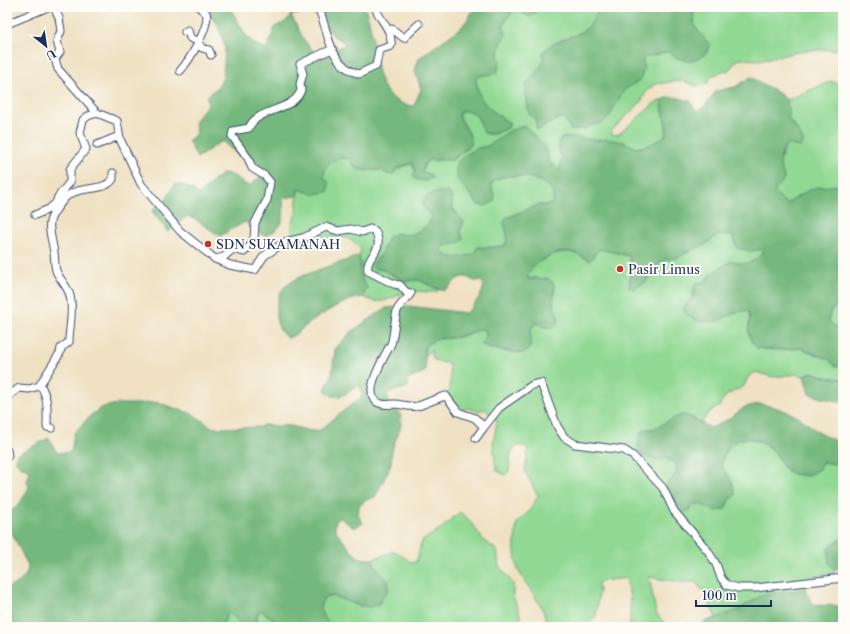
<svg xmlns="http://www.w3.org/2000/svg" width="850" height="634" font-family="'Libre Caslon Text',serif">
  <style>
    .green { fill: #90d893; stroke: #568478 }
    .forest { fill: #74b87d; stroke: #48746e; fill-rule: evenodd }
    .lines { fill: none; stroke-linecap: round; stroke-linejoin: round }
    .minor-casing { stroke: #3b4a6d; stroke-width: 9 }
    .minor { stroke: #fff; stroke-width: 7 }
    .poi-dot { fill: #c8321e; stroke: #fdfcf7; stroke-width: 1.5 }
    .labels { text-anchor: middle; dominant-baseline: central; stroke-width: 4; stroke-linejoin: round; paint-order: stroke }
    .poi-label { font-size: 13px; fill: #1b2f5e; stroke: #fdfcf7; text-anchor: start }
  </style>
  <rect width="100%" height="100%" fill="#fdfcf7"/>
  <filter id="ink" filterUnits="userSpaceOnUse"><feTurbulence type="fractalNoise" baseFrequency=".025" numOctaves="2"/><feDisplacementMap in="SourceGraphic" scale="8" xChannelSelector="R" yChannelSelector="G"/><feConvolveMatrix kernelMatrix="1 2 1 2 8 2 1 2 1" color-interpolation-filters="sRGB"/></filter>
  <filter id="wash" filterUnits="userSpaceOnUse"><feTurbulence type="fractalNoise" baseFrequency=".012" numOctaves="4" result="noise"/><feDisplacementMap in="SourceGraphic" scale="16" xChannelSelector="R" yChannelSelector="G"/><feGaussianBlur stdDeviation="0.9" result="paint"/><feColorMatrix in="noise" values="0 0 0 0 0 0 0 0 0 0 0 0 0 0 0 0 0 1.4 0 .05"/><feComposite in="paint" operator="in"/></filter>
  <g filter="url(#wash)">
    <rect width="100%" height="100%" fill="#efe1c2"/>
    <path class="green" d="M541 7H843V44L835 50H808L760 60 740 59 736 61 729 70 711 76 707 84 696 86 683 81H678L655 84 647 91 640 103 611 131 613 135 619 134 655 103 663 100C660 113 669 124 665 136L650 145 636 148 624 142 592 139 561 155 562 159 559 171 549 161 545 147 525 126 511 130 488 146 478 148 495 197 491 185C499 169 547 175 553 193 553 195 553 199 553 202L549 205H538L506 218C504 229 510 235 506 244 495 250 479 242 472 255 460 257 451 261 442 251L443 247 451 243 460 242V230L463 226C460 212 451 213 451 196L434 192 423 202V206L432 217C426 231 411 238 396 233L386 241 381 255 374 261 380 269 405 281 419 280 439 290 435 292 408 291 387 300 376 302 363 297 367 288 359 273C361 264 358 257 361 248 357 246 354 242 351 240 341 234 316 238 306 241L292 234V224L296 213 298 189 313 194 323 192C323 178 323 159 341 158 344 158 348 158 351 158 365 163 365 172 382 170L387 174 412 163 419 179 424 181 426 174 422 172 425 163 429 160H452L468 148 470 135 459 115 461 111C477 109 479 121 484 133 494 137 503 131 510 124 490 108 479 106 476 79L478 76 497 73C498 51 499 24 515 9L532 16Z
      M831 81 843 86C843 95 840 129 843 134V185L799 196 787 204 775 192 776 188 782 182 784 178 780 166 781 157 787 144H792L796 147 798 131 789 120 787 100Z
      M718 235H732L737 248 752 251 761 249 762 253C750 266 748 265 731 261L710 274 705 282 694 287 693 297 686 304 721 319 743 310 748 311 750 315 748 332 762 349 782 350 800 348 828 359 836 366 843 367V379C838 378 831 379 826 377 818 375 812 369 804 376L798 374 773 377 755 372 748 377 744 386 727 395 721 402 720 406 708 413 701 424 694 418 681 415 654 429H645C636 445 637 447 649 459H668L676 464C678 472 674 479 667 483 670 498 677 504 689 511L695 504C707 504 711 512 725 509L729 500 735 495 732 480 721 466C724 446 737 433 757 441 763 444 769 446 774 451 778 455 780 462 783 467L823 462 843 465V538L828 547 829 563 834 569V574L808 577 806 589 762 595 738 610 716 618 704 592 695 582H679L649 577 656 613 665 624V627H630V597L626 578 602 581 598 583 599 592 596 616 585 626 546 627C550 612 524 584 518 569 513 554 515 538 517 522L529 512 538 496 525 471 528 450 525 446C508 443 511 459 509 471L505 475 496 470 493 444 497 420 485 409 477 411 468 408 464 410 456 406 447 394C452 385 450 374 449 364L434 360 431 354 432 350 424 356C423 336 443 340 457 337 465 336 473 332 481 329L486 331V336L481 344C492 347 525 362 530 346 532 339 529 331 533 325L537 323 545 327 559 320 553 302 555 288 536 278H526C531 263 555 250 570 252 576 253 584 258 590 260L599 249H604L630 257 631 274 629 283 646 282C650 273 657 262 667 259 671 258 675 258 679 256 693 251 706 243 718 235Z
      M843 301V334L829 321 830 312Z
      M460 512 469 520 485 542 497 550 499 566 513 583V596L521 617 522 627H334L323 616 320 608 323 599 332 596 360 606 378 605 388 590V581L376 567 372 559 395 551 411 562H416L422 541 443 527Z
      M260 610 274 619 273 627H222L227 614 232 615 242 626 255 623Z"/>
    <path class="forest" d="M210 7C214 7 221 6 226 7 239 11 239 42 267 49L275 27 285 22 291 15 286 7H364C380 37 365 102 414 106L421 89 415 71 419 58 461 28 470 16 474 7H541L532 16H527L516 9 505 21 503 25 506 34 497 53 500 61 497 73 479 76 476 79C479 106 490 108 510 124L508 128 493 134 484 133C480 121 477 109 461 111L459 115C462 126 471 133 471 144L452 160H429L425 163 422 172 430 174 433 178 424 181 415 179 413 175 415 171 412 163 395 169V173L391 175C388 174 386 172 383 171 371 166 356 178 350 158 333 159 328 160 323 176L329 183 328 192 314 194 298 189 297 196 283 198C284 218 285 227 265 236L245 222 220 236 195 219 187 216 168 232 152 211 167 198 175 184 187 186 199 194 223 173C240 175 237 182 250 186L260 177 261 169 254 161 239 156 222 141 197 158 188 141 196 134 195 120 208 104 207 96 218 87 223 78 225 48 218 25 210 17ZM308 12 320 17 334 36 346 44 319 58 304 40 291 15Z
      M601 7H693L695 27 710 45C707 56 700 58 690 62L677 58 668 52 646 57 643 60 644 69 640 80 624 90 609 117 603 123 593 125 585 129 571 130 564 118H559L537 131 535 120 529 114 525 87C529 79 538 73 542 64 544 59 541 54 545 50 555 39 575 38 587 28 593 23 595 13 601 7Z
      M751 77C763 85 777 90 787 100L789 120 798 131 803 140V144L800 147 787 144C782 151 778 160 781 169 782 171 784 175 784 178 784 182 779 185 776 188L775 192 787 204 807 191 817 187 843 185V301L830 311 829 321 843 334V367L836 366 828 359 801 348 782 350 757 348C742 334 753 324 748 311 742 309 722 317 718 322L697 321 685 313 684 308 693 297 696 283 705 282 710 274 731 261C746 265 751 265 762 253L761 249 752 251 737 248 732 235H718L703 246 694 248 679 257 665 260 652 269 646 282 634 289 629 288 631 274 630 257 626 255 599 249 590 261C585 258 577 253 570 252 555 250 531 263 527 278L531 279 548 278 554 284 553 302 559 320 554 328 545 327 537 323 533 325C527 334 535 347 524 353L490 349 481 344 486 336V331L481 329 457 337 439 339 427 344 424 350 426 371 408 380V387L387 393 390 408 399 412C405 426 397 434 393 447 391 452 392 457 391 463 387 475 381 486 375 497L366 500 359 506 358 515 363 523 354 528 339 517C329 527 340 536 346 544 350 549 353 554 360 558 364 559 368 559 372 559L376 567 388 581V590L378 605 370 607 360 606 332 596 323 599 320 608 323 616 334 627H273L274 619 260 610 257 614 255 623 247 627 242 626 232 615 227 614 222 627H7V588C17 584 28 578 28 566L7 523V513L19 505 29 487 27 481 30 472 27 468 21 467 16 462V455L49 438 57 453 71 452 74 433 91 415 103 407 118 404H137L156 402 193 414 213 428 261 427 262 425 291 426 311 431 320 430 362 396 360 385C349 391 336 405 325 390L332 374 335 349 352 331 386 308 408 306 466 313C471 309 490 287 481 281 480 281 477 281 475 281 471 280 467 276 463 277 456 277 450 288 443 291L419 280 405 281 385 270 375 269 372 266 381 255 388 237 396 233C411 238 426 231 432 217 430 213 425 210 423 206 418 195 441 190 448 192L451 196 453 210 464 222 460 230 463 238 460 242 451 243 443 247 442 251C451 261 460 257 472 255L478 247 493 248 506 245 507 235 504 222 506 218 538 205H549L553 202C553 199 553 195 553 193 547 175 499 169 491 185L495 198 493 202 485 206 478 205 457 178 456 164 462 157 478 148 488 146 511 130 525 126 545 147 549 161 559 171 562 159 559 151 558 142 561 138 577 137 596 141 605 139 624 142 636 148 650 145 665 136 667 132 662 104 663 100C671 94 681 99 690 101L697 112 705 106 716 91 735 87Z
      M358 256 361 264 359 273 367 288 363 297C344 299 322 314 307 325 300 330 295 336 287 338 279 332 275 320 276 311 277 303 278 296 282 290 294 274 340 264 358 256Z
      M812 372 826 377 843 379V402L822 398 809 394 804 376Z
      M759 404C774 406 791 412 803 420 809 424 813 429 818 432 827 437 835 440 843 445V465L823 462 819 469 807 476C802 475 794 475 789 472 781 466 779 457 773 450 752 430 725 436 721 466 728 475 734 483 735 495L729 500 725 509 716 511 699 504H695L685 513C676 504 669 496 667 483 674 479 678 472 676 464 667 454 638 465 638 445 638 440 641 437 640 432 646 429 651 430 656 428 666 423 674 416 685 415L711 428 729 419 745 407Z
      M843 538V568L834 569 829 563 828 547Z
      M806 589 813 605 843 606V627H696L707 621 738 610 762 595Z"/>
  </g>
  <g filter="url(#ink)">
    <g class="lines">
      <defs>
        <path id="minor" d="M54 7 59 18 61 31 57 41 60 52 55 59 58 69 97 113 117 121 120 139 141 184 180 231 215 259 230 265 255 270 264 256 285 242 303 238 326 227 338 231 351 229 362 232 370 229 375 231C386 252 365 255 368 271L394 284 400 285 406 292 411 293C407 300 399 304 397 311 395 318 393 341 391 344 381 362 352 410 394 404 402 404 410 408 418 406 427 403 437 398 446 396L458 412 475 418 484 427 499 408 532 385 541 383 557 426 564 437 575 444 624 450 633 456 663 488 674 511 708 551 716 564 721 578 727 585 738 588H755L843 578
          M318 7C329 31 328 65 359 74L376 66 379 50 391 46C393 30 380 21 375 7
          M7 24 48 7
          M389 31 392 29 404 38 419 24
          M185 32 188 30 190 38 197 41 202 48 209 50 211 55
          M180 71C189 61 211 25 206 13L199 7
          M97 145 119 136
          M35 215 49 209 56 203 58 197 70 182V169L86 149 80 133 83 120 88 116 97 113
          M216 259 224 257C233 249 230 248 244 252L251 245 254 239 255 223 267 200 270 182 265 176 252 168 248 158 232 136 233 131 249 128C256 108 294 112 301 90L300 84 303 74 300 64 332 49
          M40 385C49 397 47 413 47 427L52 428
          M7 397 19 388 29 389 39 386 60 353 61 348 69 342C69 327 74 311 70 296 68 287 61 281 57 273 54 267 55 258 54 252 49 224 44 223 64 199 77 184 104 193 113 179V173
          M476 438 484 427
          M7 450 8 456"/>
      </defs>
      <use href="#minor" class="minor-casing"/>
      <use href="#minor" class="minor"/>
    </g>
  </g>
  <g class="poi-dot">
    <circle cx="208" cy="244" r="4"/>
    <circle cx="620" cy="269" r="4"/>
  </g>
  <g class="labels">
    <g class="poi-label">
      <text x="216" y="244">SDN SUKAMANAH</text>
      <text x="628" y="269">Pasir Limus</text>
    </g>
  </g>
  <rect width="850" height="634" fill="none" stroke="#fdfcf7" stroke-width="24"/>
  <g transform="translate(46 46) rotate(150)" stroke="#fdfcf7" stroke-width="3" paint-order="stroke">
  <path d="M0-3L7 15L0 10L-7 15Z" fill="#1b2f5e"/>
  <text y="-6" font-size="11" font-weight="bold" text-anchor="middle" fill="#1b2f5e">U</text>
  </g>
  <path d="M696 600v6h75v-6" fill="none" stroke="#1b2f5e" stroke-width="2"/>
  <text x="702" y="600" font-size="12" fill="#1b2f5e" stroke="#fdfcf7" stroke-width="3" paint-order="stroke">100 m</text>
</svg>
